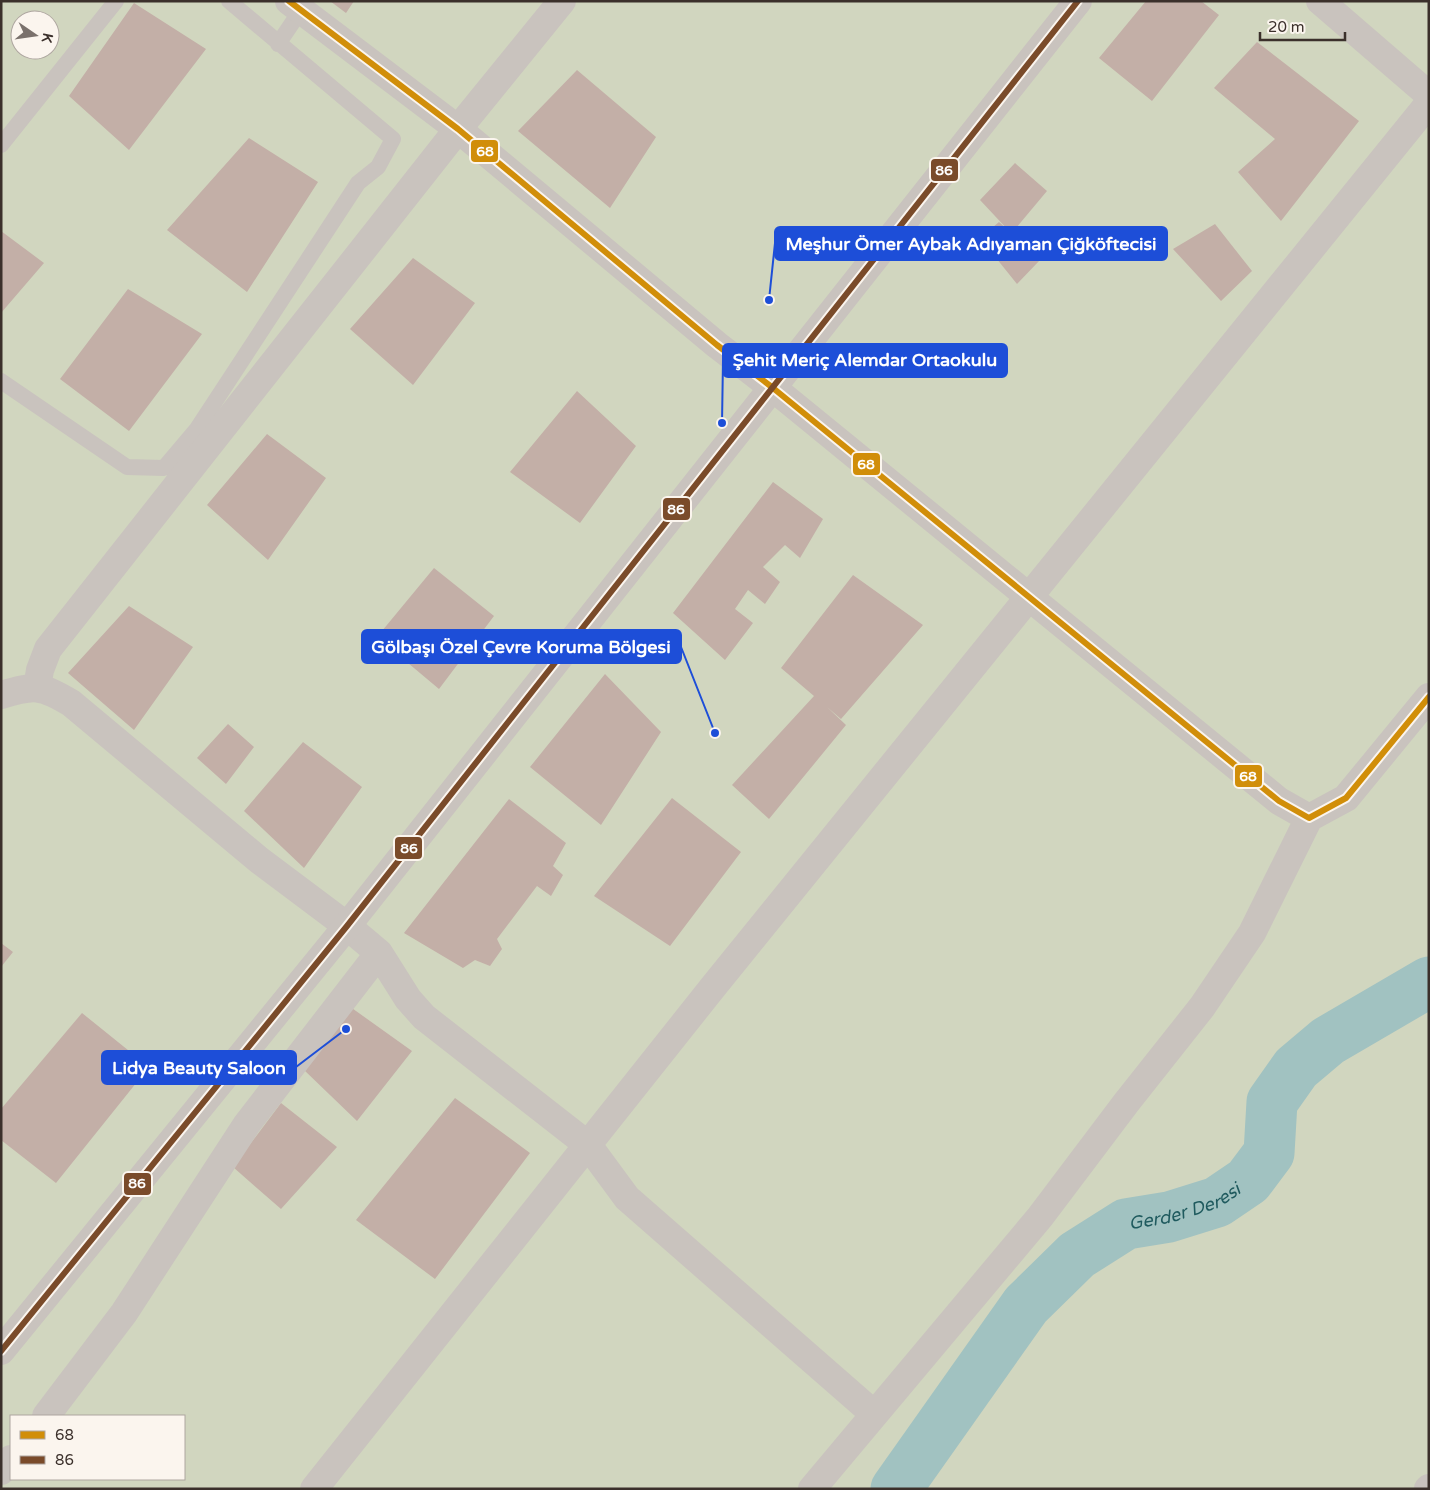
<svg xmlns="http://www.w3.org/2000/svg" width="1430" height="1490" font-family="'Varela Round',sans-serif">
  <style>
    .green { fill: #d1d6bf; fill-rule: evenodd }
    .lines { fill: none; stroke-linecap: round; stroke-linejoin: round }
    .river { stroke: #a1c2c1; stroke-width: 51 }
    .building { fill: #c3afa7 }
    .service { stroke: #c9c3be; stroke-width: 16 }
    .minor { stroke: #c9c3be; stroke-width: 28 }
    .tertiary { stroke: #c9c3be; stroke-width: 28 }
    .bus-1-casing { stroke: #fbf5ee; stroke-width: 10 }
    .bus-2-casing { stroke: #fbf5ee; stroke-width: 10 }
    .bus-1 { stroke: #d18e09; stroke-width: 6 }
    .bus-2 { stroke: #7a4b2a; stroke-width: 6 }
    .labels { text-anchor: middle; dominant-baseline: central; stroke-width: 4; stroke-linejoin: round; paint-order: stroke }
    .water-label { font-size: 18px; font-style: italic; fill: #1f5a5e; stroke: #fbf5ee }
    .leader { fill: none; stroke: #1d4ed8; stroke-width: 2 }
    .callout-dot { fill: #1d4ed8; stroke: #fbf5ee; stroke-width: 2 }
    .callout { fill: #1d4ed8; stroke: #1d4ed8; stroke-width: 2 }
    .callout-label { font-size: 18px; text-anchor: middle; font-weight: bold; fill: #fff }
    .line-badge { stroke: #fbf5ee; stroke-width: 2 }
    .badge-label { font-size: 14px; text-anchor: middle; font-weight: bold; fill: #fff }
  </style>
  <rect width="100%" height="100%" fill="#f0ebe5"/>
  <path class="green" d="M1 1H1429V1489H1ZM20 20H50V50H20ZM11 1416H184V1479H11Z"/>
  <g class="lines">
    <path class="river" id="s1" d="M896 1489 1026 1305 1077 1255 1126 1224 1169 1217 1217 1202 1248 1181 1269 1153 1272 1102 1296 1068 1328 1041 1429 982"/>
  </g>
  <path class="building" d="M330 1H354L346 13Z
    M1146 1H1201L1219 15 1152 101 1099 58Z
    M134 3 206 49 129 150 69 96Z
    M1257 42 1359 121 1281 221 1238 172 1275 139 1214 88Z
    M577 70 656 137 610 208 518 131Z
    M249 138 318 182 247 292 167 230Z
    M1015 163 1047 191 1011 234 1040 260 1017 284 980 238 999 222 1009 231 980 200Z
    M1215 224 1252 271 1221 301 1173 249Z
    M1 231 44 263 1 313Z
    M413 258 475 303 413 385 350 329Z
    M128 289 202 334 129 431 60 379Z
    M577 391 636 446 580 523 510 472Z
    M267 434 326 478 268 560 207 505Z
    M773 482 823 519 800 558 785 545 763 567 780 582 765 604 748 590 735 609 753 623 725 660 673 613Z
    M434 568 494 616 439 689 377 637Z
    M853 575 923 625 841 719 827 707 846 725 769 819 732 785 814 696 781 668Z
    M129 606 193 647 134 730 68 673Z
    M605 674 661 732 601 825 530 767Z
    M228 724 254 747 226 784 197 758Z
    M303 742 362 787 304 868 244 811Z
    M672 798 741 852 670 946 594 896Z
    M509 799 566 843 553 866 563 875 551 896 537 886 497 939 502 949 490 966 475 960 463 968 404 933Z
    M1 943 13 952 1 967Z
    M349 1006 412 1051 357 1121 303 1069Z
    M82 1013 149 1067 56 1183 1 1140V1109Z
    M455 1098 530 1153 435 1279 356 1220Z
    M281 1103 337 1147 281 1209 233 1167Z"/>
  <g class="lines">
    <path class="service" d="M278 44 301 10
      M1 145 116 1
      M1 381 127 467 164 468 197 429 358 183 378 167 393 139 229 1"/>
    <path class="minor" d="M289 1 458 129 717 345 773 388 1279 801 1309 818 1346 798 1429 697
      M1320 1 1429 95
      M37 688 40 670 48 649 458 129 562 1
      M1 695C34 685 41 685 71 703L259 860 347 926 379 953 408 999 424 1017 588 1145 627 1198 874 1414
      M46 1416 124 1313 247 1124 379 953
      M1 1471 11 1459
      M314 1489 713 987 1429 103
      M812 1489 1040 1217 1126 1103 1202 1007 1252 933 1309 818"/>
    <path class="tertiary" d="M1 1351 347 926 1078 1
      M1428 1489 1429 1488"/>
    <defs>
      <path id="bus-1" d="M289 1 458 129 717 345 773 388 1279 801 1309 818 1346 798 1429 697"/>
      <path id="bus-2" d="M1 1351 347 926 1078 1"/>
    </defs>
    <use href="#bus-1" class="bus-1-casing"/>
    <use href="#bus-2" class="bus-2-casing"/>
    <use href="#bus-1" class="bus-1"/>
    <use href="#bus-2" class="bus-2"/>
  </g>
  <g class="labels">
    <g class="water-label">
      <text stroke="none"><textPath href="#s1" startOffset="416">Gerder Deresi</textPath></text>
    </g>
  </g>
  <path class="leader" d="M769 300L775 243M722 423L723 360M715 733L681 647M346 1029L296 1067"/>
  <g class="callout-dot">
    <circle cx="769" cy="300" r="5"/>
    <circle cx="722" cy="423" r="5"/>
    <circle cx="715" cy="733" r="5"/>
    <circle cx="346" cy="1029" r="5"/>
  </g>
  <g class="callout">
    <rect x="775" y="227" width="392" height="33" rx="5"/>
    <rect x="723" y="344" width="284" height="33" rx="5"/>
    <rect x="362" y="630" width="319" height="33" rx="5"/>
    <rect x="102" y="1051" width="194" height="33" rx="5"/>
  </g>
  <g class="callout-label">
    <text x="971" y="250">Meşhur Ömer Aybak Adıyaman Çiğköftecisi</text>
    <text x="865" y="366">Şehit Meriç Alemdar Ortaokulu</text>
    <text x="521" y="653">Gölbaşı Özel Çevre Koruma Bölgesi</text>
    <text x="199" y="1074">Lidya Beauty Saloon</text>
  </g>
  <g class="line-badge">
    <rect x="470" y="139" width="29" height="24" rx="5" fill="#d18e09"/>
    <rect x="930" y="158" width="29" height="24" rx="5" fill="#7a4b2a"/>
    <rect x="852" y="452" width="29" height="24" rx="5" fill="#d18e09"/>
    <rect x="662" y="497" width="29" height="24" rx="5" fill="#7a4b2a"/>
    <rect x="1234" y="764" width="29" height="24" rx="5" fill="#d18e09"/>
    <rect x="394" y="836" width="29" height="24" rx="5" fill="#7a4b2a"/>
    <rect x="123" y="1172" width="29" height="24" rx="5" fill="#7a4b2a"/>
  </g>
  <g class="badge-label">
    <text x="485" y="156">68</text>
    <text x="944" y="175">86</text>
    <text x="866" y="469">68</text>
    <text x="676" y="514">86</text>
    <text x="1248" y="781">68</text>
    <text x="409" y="853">86</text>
    <text x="137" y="1188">86</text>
  </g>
  <rect width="1430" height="1490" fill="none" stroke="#3b302b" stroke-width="5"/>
  <rect x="10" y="1415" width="175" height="65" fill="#fbf5ee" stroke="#aea6a0"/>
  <rect x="20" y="1431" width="25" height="8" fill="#d18e09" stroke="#aea6a0"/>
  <text x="55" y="1440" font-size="15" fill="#3b302b">68</text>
  <rect x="20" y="1456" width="25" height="8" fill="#7a4b2a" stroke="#aea6a0"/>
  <text x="55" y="1465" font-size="15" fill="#3b302b">86</text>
  <g transform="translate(35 35) rotate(103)"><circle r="24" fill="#fbf5ee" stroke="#aea6a0"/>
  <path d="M0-4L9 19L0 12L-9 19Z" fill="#7a716c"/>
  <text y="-8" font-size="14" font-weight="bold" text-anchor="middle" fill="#3b302b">K</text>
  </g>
  <path d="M1260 32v8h85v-8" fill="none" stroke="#3b302b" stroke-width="2.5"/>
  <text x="1268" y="32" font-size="15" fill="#3b302b" stroke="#fbf5ee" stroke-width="4" paint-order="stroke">20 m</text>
</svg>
